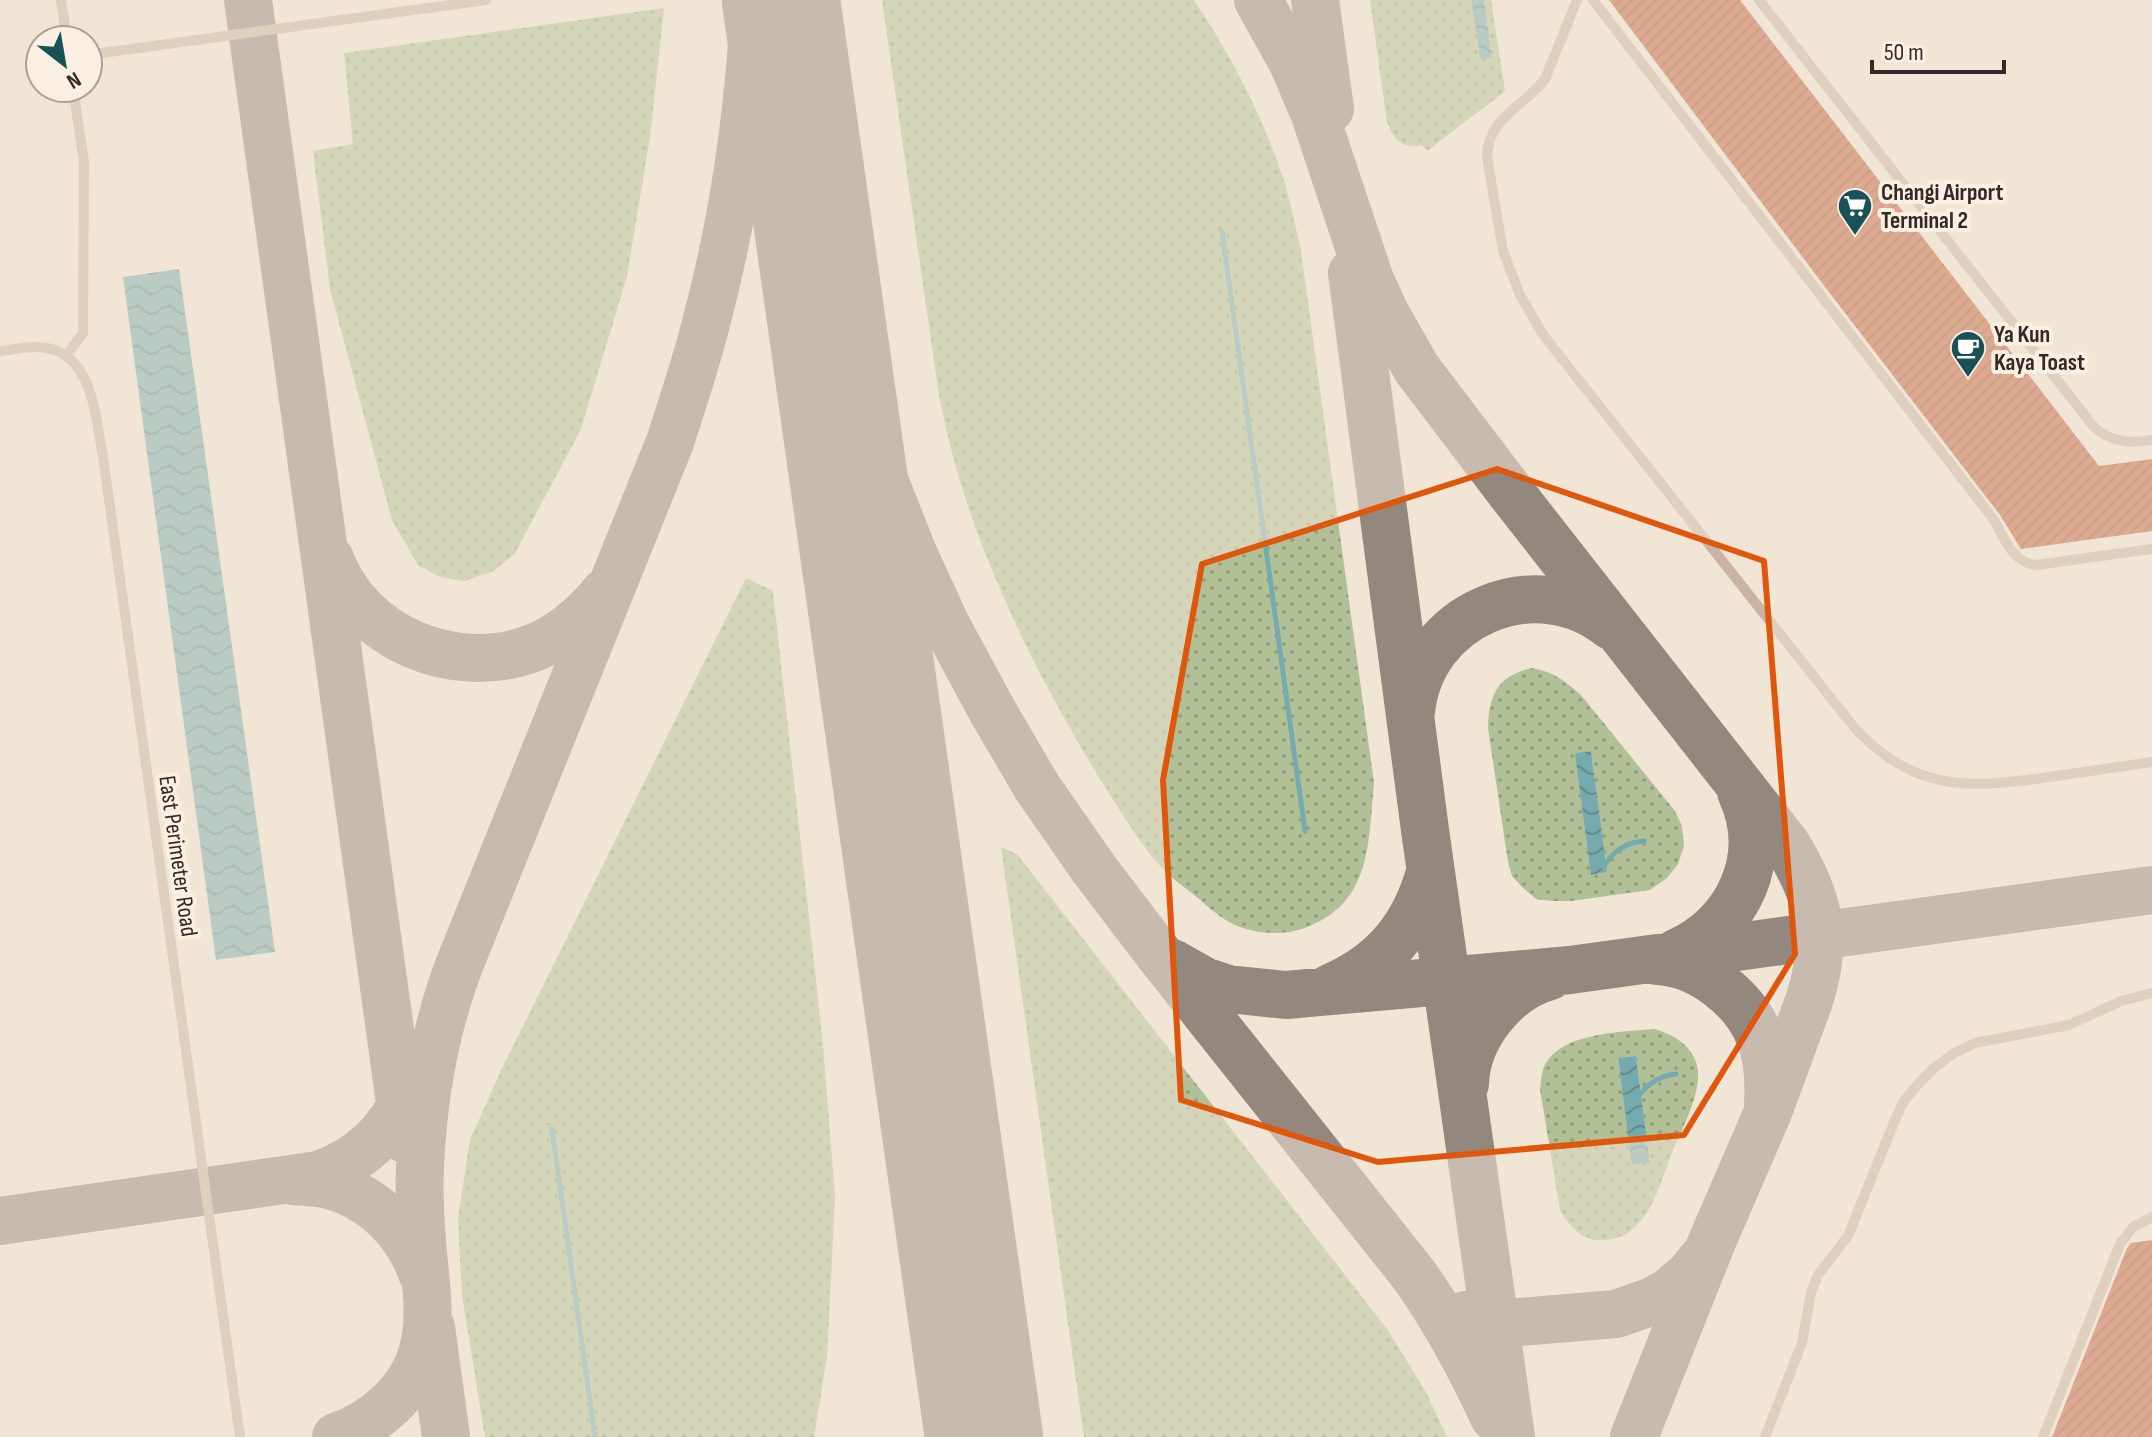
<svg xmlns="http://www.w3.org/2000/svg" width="2152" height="1437" font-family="'Sofia Sans Condensed',sans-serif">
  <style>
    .grass { fill: url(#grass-dots); fill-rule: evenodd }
    .water { fill: url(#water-waves) }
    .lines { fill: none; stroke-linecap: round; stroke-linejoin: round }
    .stream { stroke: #75abae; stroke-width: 5 }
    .taxiway { stroke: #92887e; stroke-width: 48 }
    .runway { stroke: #92887e; stroke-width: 118 }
    .building { fill: url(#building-hatch) }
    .lane { stroke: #c9b4a3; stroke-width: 10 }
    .marked { fill: none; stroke: #df570d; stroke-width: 6; stroke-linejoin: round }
    .labels { text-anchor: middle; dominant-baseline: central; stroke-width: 8; stroke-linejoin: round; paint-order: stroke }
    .poi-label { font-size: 24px; font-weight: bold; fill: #332a25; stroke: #f9efe2; text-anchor: start }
    .street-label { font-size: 24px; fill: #332a25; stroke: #f9efe2 }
  </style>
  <defs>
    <pattern id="grass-dots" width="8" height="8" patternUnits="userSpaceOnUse" patternTransform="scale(2)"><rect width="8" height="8" fill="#b2c097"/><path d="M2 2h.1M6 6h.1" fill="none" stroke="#919c7b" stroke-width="1.8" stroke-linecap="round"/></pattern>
    <pattern id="water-waves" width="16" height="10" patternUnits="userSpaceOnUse" patternTransform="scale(2)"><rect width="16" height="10" fill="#75abae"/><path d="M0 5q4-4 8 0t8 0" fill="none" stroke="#618b8d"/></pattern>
    <pattern id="building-hatch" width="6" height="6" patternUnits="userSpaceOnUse" patternTransform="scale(2)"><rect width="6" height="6" fill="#c7603e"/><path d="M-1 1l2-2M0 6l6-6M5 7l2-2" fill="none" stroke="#a24f34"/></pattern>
  </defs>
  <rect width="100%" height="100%" fill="#f1e5d6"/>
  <path class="grass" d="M882 0H1194C1232 57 1264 118 1285 184 1291 206 1296 228 1301 251L1374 783C1368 844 1372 905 1302 929 1277 937 1243 933 1221 917 1211 910 1203 902 1193 894 1184 887 1174 880 1165 871 1141 846 1118 808 1099 777 1051 699 1008 616 976 529 959 483 947 437 938 389Z
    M1370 0H1471L1480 59 1492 57 1484 0H1491L1505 91 1427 151 1422 145C1403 150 1393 139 1387 122Z
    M664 8 650 137 627 276 581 429 515 553 494 571 464 581 440 577 418 565 392 520 330 289 313 151 353 144 344 53Z
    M746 578 773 591 823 1045 835 1197 827 1356 814 1437H485L462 1295 458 1218 470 1140 503 1066Z
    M1532 668C1554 672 1565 681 1581 695L1675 811 1682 826 1684 846 1678 864 1667 878 1650 890 1571 901H1552L1536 899 1523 888 1512 876 1508 862 1488 728C1489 695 1497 676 1532 668ZM1591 751 1606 872 1592 875 1576 753Z
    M1001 847 1017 854 1387 1329 1426 1392 1447 1437H1084Z
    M1655 1029C1673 1035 1689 1043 1696 1062 1705 1087 1683 1127 1673 1150 1658 1188 1647 1244 1596 1240 1579 1238 1568 1224 1560 1210L1540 1089C1541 1083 1541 1076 1543 1070 1556 1032 1622 1032 1655 1029ZM1636 1056 1650 1163 1633 1165 1618 1059Z"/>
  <path class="water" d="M1471 0H1484L1492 58 1480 59Z
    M179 269 275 952 216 960 123 277Z
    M1591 751 1607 872 1591 875 1575 753Z
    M1636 1056 1650 1163 1632 1165 1618 1058Z"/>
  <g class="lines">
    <path class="stream" d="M1222 232 1305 831
      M1603 867C1614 851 1624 843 1644 841
      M1638 1097C1648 1083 1659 1076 1676 1074
      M552 1129 595 1437"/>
    <path class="taxiway" d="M248 0 405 1139
      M1258 0 1293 63 1315 115 1370 280 1385 313 1417 369 1512 494 1786 844C1820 898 1829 940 1809 1001L1768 1112 1713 1239 1634 1437
      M1315 0 1330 109
      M812 214 856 394 877 462 913 553 946 625 993 712 1037 787 1094 869 1158 953 1414 1275C1446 1320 1471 1367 1494 1417
      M1352 273 1425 830 1511 1437
      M330 559C359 638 455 678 533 648 562 637 585 616 605 592
      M1411 712C1420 615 1535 565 1611 626
      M1676 953C1739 926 1771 856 1741 792
      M1657 961C1681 962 1701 971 1720 986 1760 1016 1771 1055 1768 1103
      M1172 963 1204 981 1228 989 1286 995 1570 970 2152 890
      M1330 988C1384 965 1415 927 1430 872
      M1465 1084C1466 1037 1505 988 1550 976
      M293 1181C303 1182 314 1182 324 1184 370 1194 407 1229 422 1273
      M0 1221 318 1175C360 1161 391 1132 408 1090
      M1465 1315 1487 1321 1520 1322 1616 1314 1653 1301 1669 1292 1690 1274 1701 1260
      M431 1327 446 1437
      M336 1437C376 1423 412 1392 423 1350 433 1314 424 1276 422 1240 420 1216 419 1191 420 1167 423 1098 435 1028 460 963L670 442C683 401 697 361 707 319 735 215 749 108 755 0
      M961 1437 978 1396"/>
    <path class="runway" d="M781 0 984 1437"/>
  </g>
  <path class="building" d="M1609 0H1740L2099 466 2152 459V531L2021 549 2000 515 1822 283Z
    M2152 1240V1437H2052L2127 1248 2131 1243Z"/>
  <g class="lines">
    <path class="lane" d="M61 0 67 40
      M1577 0 1545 79C1524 107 1488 117 1487 157L1503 251 1520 295 1544 336 1853 726C1913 792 1968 789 2049 777 2083 772 2118 767 2152 762
      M1593 0 1994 520C2004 538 2013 563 2036 565L2152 549
      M1759 0 2094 427C2111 442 2129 444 2152 440
      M88 55 486 0
      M0 351C12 350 26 346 38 347 93 349 95 415 103 457L240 1437
      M66 356 83 333 84 162 73 88
      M1765 1437 1802 1343 1811 1292 1818 1275 1848 1236 1895 1120 1904 1101 1919 1083 1934 1068 1954 1053 1975 1043 2069 1025 2121 1001 2152 993
      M2043 1437 2120 1244 2133 1227 2152 1217"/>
  </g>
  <path d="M0 0H2152V1437H0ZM1497 469 1764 561 1795 954 1684 1135 1378 1162 1181 1100 1163 780 1202 564Z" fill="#f1e5d6" fill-opacity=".55" fill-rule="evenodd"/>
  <path class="marked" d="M1497 469 1764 561 1795 954 1684 1135 1378 1162 1181 1100 1163 780 1202 564Z"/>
  <defs>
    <symbol id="supermarket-pin" viewBox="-11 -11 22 30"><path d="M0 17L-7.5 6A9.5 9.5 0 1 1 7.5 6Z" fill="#1a5155" stroke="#f9efe2"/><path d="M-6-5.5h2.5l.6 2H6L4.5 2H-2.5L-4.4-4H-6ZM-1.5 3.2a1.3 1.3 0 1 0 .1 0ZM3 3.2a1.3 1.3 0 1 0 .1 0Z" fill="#fff"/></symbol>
    <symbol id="cafe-pin" viewBox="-11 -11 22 30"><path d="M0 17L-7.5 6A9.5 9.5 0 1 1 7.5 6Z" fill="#1a5155" stroke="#f9efe2"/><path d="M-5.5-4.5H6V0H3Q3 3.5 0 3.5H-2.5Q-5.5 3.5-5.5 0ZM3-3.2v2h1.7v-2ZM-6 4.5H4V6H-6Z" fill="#fff"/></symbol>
  </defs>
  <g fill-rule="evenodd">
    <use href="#supermarket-pin" x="1835" y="186" width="40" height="54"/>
    <use href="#cafe-pin" x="1948" y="328" width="40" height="54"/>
  </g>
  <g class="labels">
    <g class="poi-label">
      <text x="1881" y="192">Changi Airport<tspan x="1881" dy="28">Terminal 2</tspan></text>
      <text x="1994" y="334">Ya Kun<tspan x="1994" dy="28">Kaya Toast</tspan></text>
    </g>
    <g class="street-label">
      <text transform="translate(178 856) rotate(82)">East Perimeter Road</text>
    </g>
  </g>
  <g transform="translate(64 64) rotate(149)"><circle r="38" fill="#f9efe2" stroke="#aaa096" stroke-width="2"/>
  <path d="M0-6L14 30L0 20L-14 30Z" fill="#1a5155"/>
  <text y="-12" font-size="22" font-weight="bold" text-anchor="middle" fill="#332a25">N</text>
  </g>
  <path d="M1872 60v12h132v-12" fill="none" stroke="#332a25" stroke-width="4"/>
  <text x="1884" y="60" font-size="24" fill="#332a25" stroke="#f9efe2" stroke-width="6" paint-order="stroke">50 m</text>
</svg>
